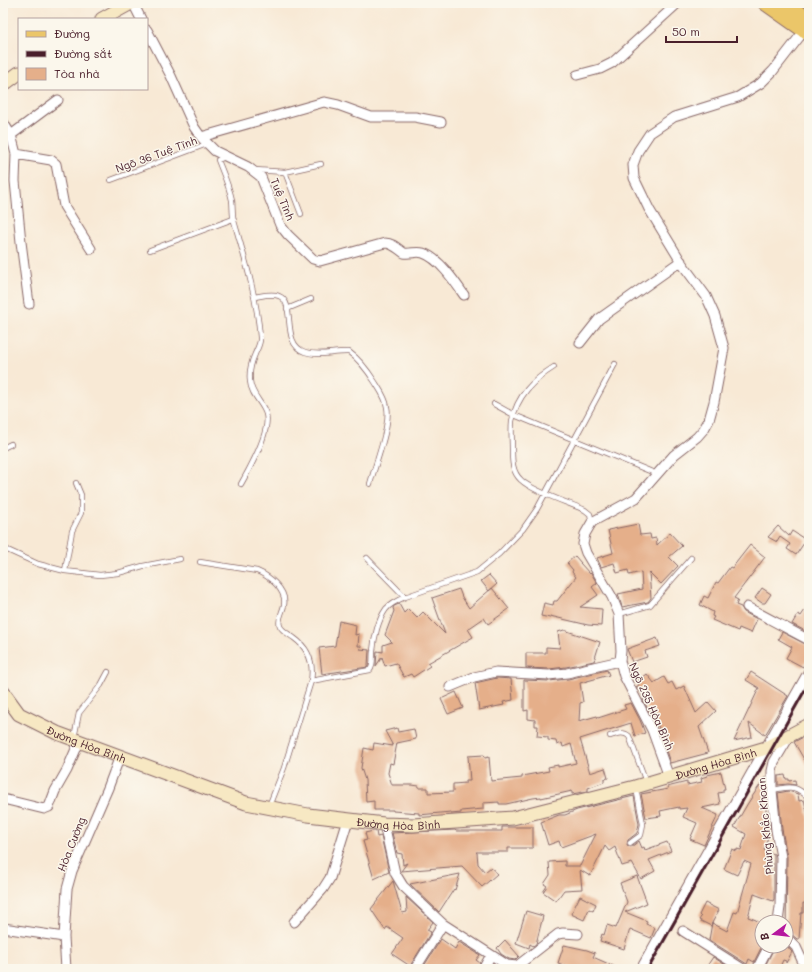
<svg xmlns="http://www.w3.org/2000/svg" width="812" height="972" font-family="Mali,sans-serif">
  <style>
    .building { fill: #e5af8a }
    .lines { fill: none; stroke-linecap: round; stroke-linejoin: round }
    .lane-casing { stroke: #876666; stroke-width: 6 }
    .street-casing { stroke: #876666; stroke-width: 11 }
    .secondary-casing { stroke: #876666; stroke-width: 15 }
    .primary-casing { stroke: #876666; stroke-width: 16 }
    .lane { stroke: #fff; stroke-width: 4.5 }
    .street { stroke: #fff; stroke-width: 9 }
    .secondary { stroke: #f7e8c3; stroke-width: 13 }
    .primary { stroke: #ebc669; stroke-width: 14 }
    .rail { stroke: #4a1f2b; stroke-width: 3 }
    .labels { text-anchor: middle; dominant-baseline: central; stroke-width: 3; stroke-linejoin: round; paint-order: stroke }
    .street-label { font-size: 11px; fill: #4a1f2b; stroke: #fbf7ec }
  </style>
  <rect width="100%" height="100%" fill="#fbf7ec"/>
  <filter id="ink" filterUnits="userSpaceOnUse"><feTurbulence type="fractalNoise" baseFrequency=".025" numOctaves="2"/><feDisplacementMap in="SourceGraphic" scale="8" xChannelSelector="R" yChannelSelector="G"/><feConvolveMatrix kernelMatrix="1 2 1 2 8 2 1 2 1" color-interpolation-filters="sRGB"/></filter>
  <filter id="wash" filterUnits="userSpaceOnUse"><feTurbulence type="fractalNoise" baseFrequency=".012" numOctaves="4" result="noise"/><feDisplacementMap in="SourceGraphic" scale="16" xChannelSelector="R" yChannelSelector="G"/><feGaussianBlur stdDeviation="0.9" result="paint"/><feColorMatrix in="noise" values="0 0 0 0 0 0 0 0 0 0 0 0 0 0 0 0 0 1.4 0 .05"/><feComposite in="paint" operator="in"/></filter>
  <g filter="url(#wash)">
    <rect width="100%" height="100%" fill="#f8e9d5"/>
    <g id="blocks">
      <path class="building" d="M638 524 640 535 650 534 651 539 656 538 657 545 670 533 682 546 669 557 678 566 661 584 649 572 651 598 648 602 622 607 618 594 642 589 641 572 629 575 628 570 617 573 614 563 601 567 597 558 613 553 608 530Z
        M778 526 789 536 792 531 806 540 796 555 787 549 790 544 780 537 777 542 768 537Z
        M750 545 765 557 734 598 738 600 736 605 741 607 744 612 757 619 751 633 739 628 738 631 712 620 714 617 712 616 713 612 700 605 704 596 708 598 716 582 718 583 730 567 732 568Z
        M575 556 581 563H580L590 574 591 573 597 583 592 587 598 595 580 607 602 609 601 626 588 625 550 616V618L541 616 544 603 553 605 554 601H557L576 577 572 572 573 570 567 563Z
        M489 575 497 584 489 591 481 581Z
        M492 588 509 609 488 624 484 618 468 629 473 637 428 663 430 666 413 677 411 674 404 677 396 663 385 666 382 657 376 666 377 651 383 652V645L392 642 385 635 394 611 393 608 394 606 399 604 404 613 408 609 417 618 423 612 445 634 432 598 459 589 462 597 469 608Z
        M762 588 771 594 765 603H762L755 598Z
        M809 604V633L792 624 798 614 801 616Z
        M339 621 356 625 355 635 359 634 358 646H361L360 649 369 650 368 665V667L322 674 319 648 335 646Z
        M564 630 600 642 594 661 566 667 549 669 526 668V653H546V647L560 648 558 632Z
        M782 632 809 646V656L803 667 786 658 792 647 778 639Z
        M657 638 660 646 645 651 647 657 632 662 627 649Z
        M607 670 609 675 580 683 583 702 580 703 579 721 597 716 598 718 626 709 624 705 631 703 640 720 645 733 635 736 631 723 580 739 590 773 605 768 608 778 604 779V782L588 788V791L572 794V791L541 798V797L533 798 506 804H499V802L483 803V809L461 811V813L451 814V812L419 815V813L393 811V810H374V801L366 802 365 780 361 768 364 748 373 750 374 743 393 746 385 731 397 728 398 732 414 729 416 739 397 743 393 764 390 763 388 773 392 785H412L419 786V788H428V793L453 792V784L466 783V781H470L468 756 484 755 485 758 489 757 491 781 522 778V776L549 771 548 767 558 765V767L576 763 571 744 563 747 562 743 557 745 556 741 548 740V737L537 736 538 726H535V720L528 719V710L524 711V680L549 681 568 679Z
        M751 672 788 696 765 735 749 723 752 737 734 741 759 688 746 680Z
        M647 674 654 683 664 677 668 684 672 682 676 690 684 686 696 713 708 702 716 711 699 727 708 753 670 763 653 710 649 712 643 699 645 698 636 687 639 685 637 682Z
        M497 678 511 679 513 700 503 702 504 705 479 710 475 683Z
        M456 692 463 708 448 714 441 699Z
        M809 734V768L794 742Z
        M721 772 725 789H723V792L718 793 720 804 702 808 718 815 704 845 690 839 697 823 683 817 687 808 679 809V807L660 811 661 816 646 818 641 794 668 789 667 787 687 782V785L702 782 701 778 707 776V775Z
        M785 775 786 779H789V781L795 780 796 785 788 784 778 785V776Z
        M766 776V817L769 818 770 830 764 850 774 854V899L773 901 754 894 748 917 756 920 762 925 758 939 762 940V946L754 962 749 959 747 964 709 940 712 923 711 926 699 920 701 917 699 915 705 903 719 910 712 923 727 931 734 912 737 913 751 864 744 861 737 875 724 869 732 849 737 851V849L741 850 746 834 734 827 748 803Z
        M788 791 798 794 799 801 804 800 809 819V904L803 903V913H801L799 939H797L790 933 786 931 787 857 782 829 778 793Z
        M634 796 639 824 637 833 628 840 627 845 631 847 639 841 642 848 644 847 645 850 667 842 671 851 649 860 655 871 641 879 632 863 622 866 615 847 609 851 605 846 590 876 580 870 582 889 564 890 556 901 543 892 547 886 544 884 550 875 549 862 565 861V866H580L596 834 561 847 559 841 548 845 541 822 559 815H565L577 810Z
        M502 827H533V848H508V852H476L477 853 478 864 485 872 491 867 497 874 482 887 462 866 401 871 407 863 403 865 402 854 397 853 392 833 455 830 456 831H502Z
        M373 831H376L377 837 381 836 389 872 374 879 363 841 367 840 365 833Z
        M460 874 455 890 454 889 439 912 410 884Z
        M637 876 647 903 625 912 647 921 646 924 655 928 651 938 630 929 624 949 600 941 602 934 604 935 607 925 616 928 627 902 620 883Z
        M393 881 402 913 407 912 406 897 433 922 427 930 431 932 410 966 392 954 403 938 387 927 385 930 371 909Z
        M580 896 596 904 593 911 589 909 584 920 571 914Z
        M526 911 543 916 536 944 533 946 530 944 529 948 516 943Z
        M441 939 455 949 459 942 480 955 476 960 480 963 477 969H422Z
        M505 940 519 956 515 960 509 959 501 954 497 948Z
        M564 945 587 950 595 953 593 957 620 969H570L571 967 558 963Z
        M786 945 792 952 786 963V961L783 960 779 969H767L764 968 775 946Z
        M713 957 732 969H705Z"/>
    </g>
  </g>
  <g filter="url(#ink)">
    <use href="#blocks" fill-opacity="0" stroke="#876666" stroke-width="1"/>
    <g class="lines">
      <defs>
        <path id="lane" d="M225 157 218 160C223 173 229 186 232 200 233 207 232 215 234 221 245 259 257 298 260 337 261 343 257 349 255 354 251 363 249 373 250 381 251 395 263 403 266 414 271 431 249 470 241 484
          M255 170 285 172 321 164
          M285 172 301 214
          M111 180 207 144
          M150 250 233 219
          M254 297C261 296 272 293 279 296 297 303 280 344 305 352 320 357 334 351 349 352 360 360 368 371 375 382 380 390 386 398 387 407 391 425 375 465 370 484
          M287 309 311 299
          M554 367C533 380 517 396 512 421 511 430 512 440 512 449 512 460 512 472 521 480 532 491 569 503 585 510L590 514 592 522
          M494 404 514 415 657 474
          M3 448 11 444
          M3 548 38 564 65 571 100 575 118 573 143 566 180 559
          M367 558 405 597
          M200 562 257 571C269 576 287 590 284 605 283 612 277 619 280 626 282 631 289 634 294 638 308 648 314 663 311 681L284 768 269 806
          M65 571 72 531 81 513V495L76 483
          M619 614 650 605 691 558
          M311 681 370 670C374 665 372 658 373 651 374 638 378 620 386 609 391 603 398 600 405 597L477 572 499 554 523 529 537 509 615 364
          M610 736C617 734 623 731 629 736L646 782
          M74 738 79 713 101 685 108 672
          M772 790C791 787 794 784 809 798
          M630 843 641 835 643 824 636 788"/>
        <path id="street" d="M133 3 141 19
          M147 30 171 76 194 127 201 137 215 151 248 167 261 177 280 225 288 235 313 259 320 261 385 243C393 243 398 249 404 253 411 254 417 251 423 253 439 258 455 282 464 295
          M577 75 600 69 612 63 678 3
          M3 122 11 135 16 154 15 181 21 242 29 304
          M11 135 58 100
          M201 137 324 102 338 105 371 117H415L441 122
          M16 154 51 160 56 164 64 206 91 249
          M580 343 599 319 681 261
          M747 607 809 640
          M450 687 474 677 496 672 549 675 567 673 620 661
          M669 777 652 730 624 676 620 661 621 651 619 614 612 597 586 553 583 544 585 534 592 522 636 498 674 455 697 437 704 429 709 420 714 402 724 348 715 316 706 296 683 265 649 209 634 178 633 165 638 151 650 133 674 117 738 97 761 83 773 71 804 31
          M3 799 44 809 49 807 55 791 67 770 79 742
          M384 824 395 873 403 886 443 924 507 965 517 966 558 934 563 933 578 934
          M294 922 323 889 330 878 348 820
          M778 922 780 907 781 857 776 830 772 790V771L774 762 789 737
          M3 928 64 937
          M683 931 743 969
          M786 937 796 947 806 969
          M66 969 64 937 67 889 72 871 108 788 120 756
          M415 969 443 924
          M483 969 491 955
          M641 969 809 671
          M757 969 769 946"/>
        <g id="secondary">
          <path d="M102 19 131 3"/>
          <path d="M3 85 19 73"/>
          <path id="s1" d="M3 692 19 714 57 733 246 803 308 815 384 824 413 825 513 818 635 787 766 748 809 725"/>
        </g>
        <path id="primary" d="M765 3 809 34
          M785 3 809 19"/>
      </defs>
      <use href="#lane" class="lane-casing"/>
      <use href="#street" class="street-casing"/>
      <use href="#secondary" class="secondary-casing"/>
      <use href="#primary" class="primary-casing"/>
      <use href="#lane" class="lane"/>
      <use href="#street" class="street"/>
      <use href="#secondary" class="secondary"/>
      <use href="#primary" class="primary"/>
      <path class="rail" d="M648 969 809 683"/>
    </g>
  </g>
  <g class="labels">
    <g class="street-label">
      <text transform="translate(156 154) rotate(-20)">Ngõ 36 Tuệ Tĩnh</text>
      <text transform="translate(283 199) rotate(67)">Tuệ Tĩnh</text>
      <text transform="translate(652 706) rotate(66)">Ngõ 235 Hòa Bình</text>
      <text stroke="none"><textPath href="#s1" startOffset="101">Đường Hòa Bình</textPath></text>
      <text stroke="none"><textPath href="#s1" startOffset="750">Đường Hòa Bình</textPath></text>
      <text stroke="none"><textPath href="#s1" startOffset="425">Đường Hòa Bình</textPath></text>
      <text transform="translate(765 826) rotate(-95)">Phùng Khắc Khoan</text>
      <text transform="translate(71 844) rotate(-68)">Hòa Cường</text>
    </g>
  </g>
  <rect width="812" height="972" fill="none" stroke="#fbf7ec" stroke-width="16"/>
  <rect x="18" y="18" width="130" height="72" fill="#fbf7ec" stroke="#b4a19f"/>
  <rect x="26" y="31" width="20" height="6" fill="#ebc669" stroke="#b4a19f"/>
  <text x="54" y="38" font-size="12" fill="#4a1f2b">Đường</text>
  <rect x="26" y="51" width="20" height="6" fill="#4a1f2b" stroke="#b4a19f"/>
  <text x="54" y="58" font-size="12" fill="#4a1f2b">Đường sắt</text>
  <rect x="26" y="68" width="20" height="12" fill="#e5af8a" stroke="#b4a19f"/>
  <text x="54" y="78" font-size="12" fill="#4a1f2b">Tòa nhà</text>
  <g transform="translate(774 934) rotate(255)"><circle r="19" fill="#fbf7ec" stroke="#b4a19f"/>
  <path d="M0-3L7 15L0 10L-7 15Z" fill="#b5179e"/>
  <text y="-6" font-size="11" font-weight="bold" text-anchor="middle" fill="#4a1f2b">B</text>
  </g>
  <path d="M666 36v6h71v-6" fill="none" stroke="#4a1f2b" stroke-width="2"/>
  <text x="672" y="36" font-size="12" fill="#4a1f2b" stroke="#fbf7ec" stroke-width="3" paint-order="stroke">50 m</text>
</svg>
